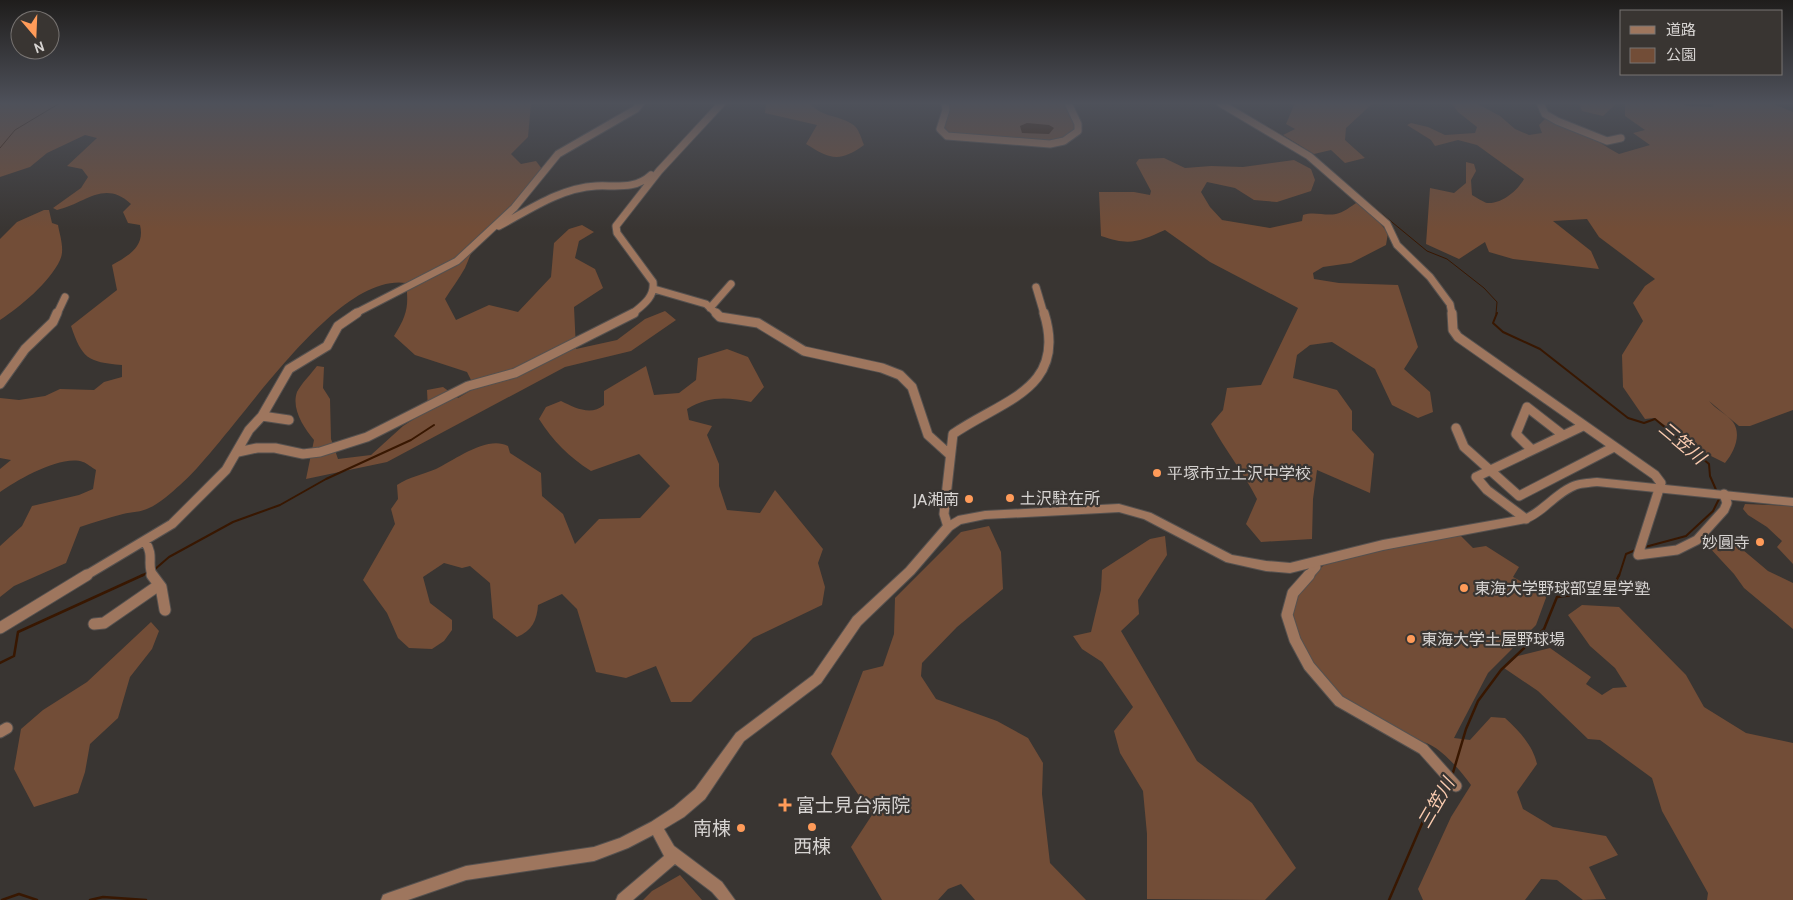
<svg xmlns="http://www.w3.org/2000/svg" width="1793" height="900" font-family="Cabin,'Noto Sans JP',sans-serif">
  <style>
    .green { fill: #724d37 }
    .water { fill: #381701 }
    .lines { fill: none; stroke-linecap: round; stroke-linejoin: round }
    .stream-far2 { stroke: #381701; stroke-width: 1 }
    .stream-far1 { stroke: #381701; stroke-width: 2 }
    .stream { stroke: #381701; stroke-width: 2.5 }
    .minor-far2-casing { stroke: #55514f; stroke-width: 9 }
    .minor-far1-casing { stroke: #55514f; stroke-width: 11 }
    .minor-casing { stroke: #55514f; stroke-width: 13 }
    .tertiary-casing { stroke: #55514f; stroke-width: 2 }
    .minor-far2 { stroke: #9e765e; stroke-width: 7 }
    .minor-far1 { stroke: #9e765e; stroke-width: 9 }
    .minor { stroke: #9e765e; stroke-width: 11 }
    .tertiary { fill: #9e765e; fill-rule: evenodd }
    .poi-dot { fill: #ff9b59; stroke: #393532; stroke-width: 2 }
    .labels { text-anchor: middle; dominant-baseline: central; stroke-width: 4.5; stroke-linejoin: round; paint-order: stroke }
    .poi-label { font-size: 16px; fill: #d6d3d1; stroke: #393532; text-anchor: start }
    .water-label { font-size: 18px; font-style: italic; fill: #fbccb0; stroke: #393532 }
    .near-poi-label { font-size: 19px; fill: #d6d3d1; stroke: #393532; text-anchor: start }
  </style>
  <rect width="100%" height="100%" fill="#393532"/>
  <path class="green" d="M0 103H531L528 137 511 154 521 164 536 161 542 169 485 240C471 247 471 255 465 268 459 279 451 289 445 299L456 320 489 305 518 312 551 277 554 243 569 229 582 225 594 232 579 241 575 258 595 269 603 288 574 307 576 349 617 340 645 319 665 311 676 320 631 351 565 367 387 462 306 479 314 440C304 428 291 409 297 392 301 384 311 374 317 366L324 367 323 388 330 399 331 439 338 459 371 455 403 426 428 410 427 390 443 387 458 398 475 388 467 372 415 355 394 336C407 315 409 307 406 283 331 272 233 439 180 485 171 493 159 504 149 508 142 512 131 512 123 514 108 518 94 522 80 527L66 563 14 586 0 597V546L22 526 32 506 79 495 93 489 96 470C92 468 87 463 83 462 62 454 17 480 0 492V469L11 460 0 458V398L19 400 45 396 60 389 94 390 104 382 122 377V365C87 362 82 358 71 326L117 290 112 265C130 255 145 246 140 225L128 223 123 212 131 204C104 179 85 204 57 210L53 208 81 188 88 177 82 169 67 166 97 138 85 135 47 153 30 167 0 177Z
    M766 103H810C820 117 839 115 852 124 859 128 861 138 864 145 839 163 830 159 806 144L817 125 765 113Z
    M951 103H1064L1077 127 1075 132 1056 142 947 135 942 130Z
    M1295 103H1373L1346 128 1345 140 1365 158 1345 163 1331 150 1314 154 1283 135 1295 129 1286 124Z
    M1454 103H1476L1500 116 1515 129 1529 135 1542 133 1539 125 1545 119C1571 123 1596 141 1619 154L1650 145 1633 133 1645 130 1625 116V103H1681L1687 106 1712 107 1715 103H1771L1793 112V410L1750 426H1739L1709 401C1715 409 1727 414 1733 422 1742 435 1734 452 1725 463L1709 455 1654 418 1645 419 1623 387 1622 355 1643 321 1633 303 1645 286 1655 279 1599 237 1587 219 1553 221 1591 251 1599 269 1513 259 1489 252 1485 242 1459 259 1426 244 1430 188 1454 193 1466 183V162L1474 164 1476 171 1471 180 1472 195C1476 197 1483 202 1487 203 1502 204 1517 191 1524 179L1477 145 1458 140 1435 146 1431 140 1407 125 1411 123 1428 127 1445 135 1475 133 1477 127 1458 112 1453 105Z
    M1579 103H1617L1603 116 1582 111Z
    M1164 158 1185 168 1211 166 1243 167 1294 160 1311 169 1315 180 1311 191 1277 202 1254 200 1235 188 1207 182 1201 192 1210 207 1222 220 1270 228 1302 221 1303 215C1314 211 1324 216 1336 214 1343 213 1351 206 1358 202L1375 217 1388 233 1386 245 1351 263 1323 267 1313 273 1314 279 1339 283 1398 285 1418 347 1404 369 1430 392 1433 412 1418 418 1392 405 1375 369 1332 342 1310 345 1297 355 1293 378 1337 390 1352 411V430L1374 454 1370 493 1317 470 1313 499 1312 539 1261 542 1246 524 1257 499C1244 473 1225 450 1211 424L1223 410 1227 388 1261 385 1298 308 1210 262 1165 230C1138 242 1130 246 1101 236L1099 192H1134L1150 195 1151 191 1136 163 1139 159Z
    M44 210H49L52 223 58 225C60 236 65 250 60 260 50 282 20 307 0 320V239L17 222Z
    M727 349 748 357 764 387 751 402C727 397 709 396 687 409L689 420 712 426 707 435 719 464V486L727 510 760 513 775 490 823 549 818 563 825 587 822 605 753 638 691 702H671L656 666 626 678 596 672 577 609 562 594 538 605C537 620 532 631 517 637L493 618 490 583 470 566 462 568 444 563 423 577 430 603 452 620V630L444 641 432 649 409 648 398 638 387 613 363 580 395 524 391 509 398 499 397 485C409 477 424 474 436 469 455 460 487 435 508 446L510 453 541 473 542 496 563 514 575 544 599 519 640 518 670 486 639 454 591 471C569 457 553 441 539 419L546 407 561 401C575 408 591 416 604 405V391L646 366 654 395 679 393 696 380 698 358Z
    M1745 504 1793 506V564L1777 547 1782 541 1767 527 1748 515 1743 509Z
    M989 526 1001 552 1003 589 957 627 922 663 921 676 936 699 997 721 1028 738 1043 763 1042 794 1050 863 1086 900H975L961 884 948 889 938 900H882L851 847 872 815 831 754 863 671 883 666 894 634 895 598 961 532Z
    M1724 534 1768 571 1793 583V629L1744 588 1734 574 1708 546 1718 535Z
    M1460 535 1473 548 1486 546 1519 567 1513 577 1547 595 1536 625 1488 673 1454 738 1470 740 1491 717 1505 718C1518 730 1533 745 1537 764L1517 792 1523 809 1553 827 1606 836 1618 855 1589 867 1606 899 1583 900 1557 880 1541 879 1525 900H1423L1418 889 1451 817 1471 785C1460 770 1437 742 1418 741L1342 699 1306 656 1292 614 1297 594 1305 582 1324 565 1393 548Z
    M1165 536 1167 555 1138 600 1139 614 1121 631 1197 761 1252 803 1296 868 1265 900 1147 899V834L1143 791 1120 753 1114 731 1133 707 1102 662 1082 649 1073 636 1091 632 1101 590 1102 570 1150 539Z
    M1582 605 1619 607 1686 675 1704 707 1746 733 1793 743V900H1707L1708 893 1662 811 1652 778 1600 740 1588 739 1538 691 1504 668 1518 656 1550 648 1591 677 1586 684 1602 695 1613 688 1627 687 1615 668 1590 646 1568 615Z
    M151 622 159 631 152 649 130 677 118 718 90 744 85 772 78 793 34 807 14 769 21 729 43 710 87 682Z
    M680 875 702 900H643L652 891Z"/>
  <path class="water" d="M1027 123 1049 125 1054 128 1049 134 1022 133 1020 126Z"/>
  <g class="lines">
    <path class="stream-far2" d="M1267 126 1303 148
      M0 148 15 130 60 103
      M1364 199 1427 251 1447 259 1484 288 1497 302 1496 314"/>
    <path class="stream-far1" d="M1497 313 1493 323 1503 332 1540 349 1628 418 1644 423 1655 419 1709 464 1710 476 1717 492
      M1645 547 1686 536 1713 511 1720 497
      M154 570 169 557 233 522 280 505 326 479 411 440 434 425
      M141 576 149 572
      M1619 576 1626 554 1638 549"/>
    <path class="stream" d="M0 663 14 656 18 632 143 575
      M1452 776 1466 729 1478 701 1501 670 1544 629 1557 597 1612 590 1619 575
      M2 900 19 894 37 900
      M90 900 103 897 146 900
      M1389 900 1430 805 1449 785"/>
    <defs>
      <path id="minor-far2" d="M945 103 946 110 940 129 947 136 1050 144 1064 141 1078 131V124L1068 103
        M1220 103 1309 156 1387 224 1397 245 1430 277 1450 304 1452 314
        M1540 103 1545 114 1557 121 1607 141 1621 138
        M499 226C529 210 560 188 596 186 615 185 635 190 651 175
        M1036 287 1044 314
        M654 289 706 304 717 314
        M710 308 731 284
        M57 314 65 297
        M354 314 457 261 514 208 558 154 636 109 641 103
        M632 314C643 305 655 297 653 282L617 233 616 226 659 171 722 103"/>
      <path id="minor-far1" d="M716 313 720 317 758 323 804 351 882 368 900 375 912 387 928 435 949 454
        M1452 313 1453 330 1458 337 1655 475 1661 483 1638 555 1677 550 1697 540 1724 510 1727 503 1724 494
        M0 384 25 349 53 322 57 313
        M262 416 289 420
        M1456 428 1464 447 1519 496 1614 447
        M1532 450 1516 434 1527 407 1563 435
        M238 452 257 448H275L303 454 320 452 367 437 468 386 515 373 634 313
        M1526 519 1487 490 1476 477 1583 426
        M948 527 944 514 953 434C1002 400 1068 389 1044 313
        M145 542C155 555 146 566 153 576
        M85 576 172 524 226 470 249 430 262 416 289 369 327 346 338 326 357 313
        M1308 576 1316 567 1315 563"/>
      <path id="minor" d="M152 575 161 587 165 610
        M1309 575 1293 593 1287 615 1295 640 1309 666 1339 701 1423 749 1456 786
        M94 624 104 623 159 585
        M0 628 87 575
        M0 732 7 728"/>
      <path id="tertiary" d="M1597 478 1793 498V506L1597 486C1590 487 1583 487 1577 489 1557 497 1546 516 1526 523L1383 550 1290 573 1266 571 1226 562 1144 519 1119 512 985 519 961 524 952 530 914 574 861 625 821 683 744 741 705 799 684 817 664 829 674 846 722 882 735 900H719L712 892 675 864 633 900H616L618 895 664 856 653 835 628 848 594 861 466 880 408 900H381L383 895 388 893 466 866 594 847 620 838 651 822 674 807 695 789 736 733 813 675 853 617 906 568 944 524 958 516 985 511 1119 504 1151 513 1232 555 1266 561 1290 563 1383 540 1524 515C1541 507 1553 491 1570 483 1578 479 1588 479 1597 478Z"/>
    </defs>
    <use href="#minor-far2" class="minor-far2-casing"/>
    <use href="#minor-far1" class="minor-far1-casing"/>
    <use href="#minor" class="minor-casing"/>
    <use href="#tertiary" class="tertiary-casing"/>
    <use href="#minor-far2" class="minor-far2"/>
    <use href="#minor-far1" class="minor-far1"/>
    <use href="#minor" class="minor"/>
    <use href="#tertiary" class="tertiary"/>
  </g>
  <linearGradient id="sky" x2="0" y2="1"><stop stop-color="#1f1d1c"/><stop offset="0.45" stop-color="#4e515a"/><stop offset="1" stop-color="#4e515a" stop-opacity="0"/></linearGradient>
  <rect width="1793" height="229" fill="url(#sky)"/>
  <g class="poi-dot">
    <circle cx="1157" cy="473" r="5"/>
    <circle cx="1010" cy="498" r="5"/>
    <circle cx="969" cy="499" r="5"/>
    <circle cx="1760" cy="542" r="5"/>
    <circle cx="1464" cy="588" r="5"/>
    <circle cx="1411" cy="639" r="5"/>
    <path d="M782.5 797.5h5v5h5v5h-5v5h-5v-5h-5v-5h5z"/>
    <circle cx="812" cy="827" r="5"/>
    <circle cx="741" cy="828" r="5"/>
  </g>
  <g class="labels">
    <g class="poi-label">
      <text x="1167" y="473">平塚市立土沢中学校</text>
      <text x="1020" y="498">土沢駐在所</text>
      <text x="959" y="499" text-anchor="end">JA湘南</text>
      <text x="1750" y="542" text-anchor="end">妙圓寺</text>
      <text x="1474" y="588">東海大学野球部望星学塾</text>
      <text x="1421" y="639">東海大学土屋野球場</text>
    </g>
    <g class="water-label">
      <text transform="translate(1682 443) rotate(40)">三笠川</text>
      <text transform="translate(1436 803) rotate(-60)">三笠川</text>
    </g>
    <g class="near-poi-label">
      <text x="796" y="805">富士見台病院</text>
      <text x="731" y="828" text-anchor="end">南棟</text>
      <text x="812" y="846" text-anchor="middle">西棟</text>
    </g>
  </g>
  <rect x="1620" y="10" width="162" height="65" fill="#393532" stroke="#787472"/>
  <rect x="1630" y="26" width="25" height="8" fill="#9e765e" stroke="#787472"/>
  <text x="1666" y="35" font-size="15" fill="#d6d3d1">道路</text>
  <rect x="1630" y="48" width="25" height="15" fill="#724d37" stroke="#787472"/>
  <text x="1666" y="60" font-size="15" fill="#d6d3d1">公園</text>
  <g transform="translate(35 35) rotate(161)"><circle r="24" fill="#393532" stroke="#787472"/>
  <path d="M0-4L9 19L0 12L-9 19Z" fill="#ff9b59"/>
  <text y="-8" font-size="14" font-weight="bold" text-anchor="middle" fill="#d6d3d1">N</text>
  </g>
</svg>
